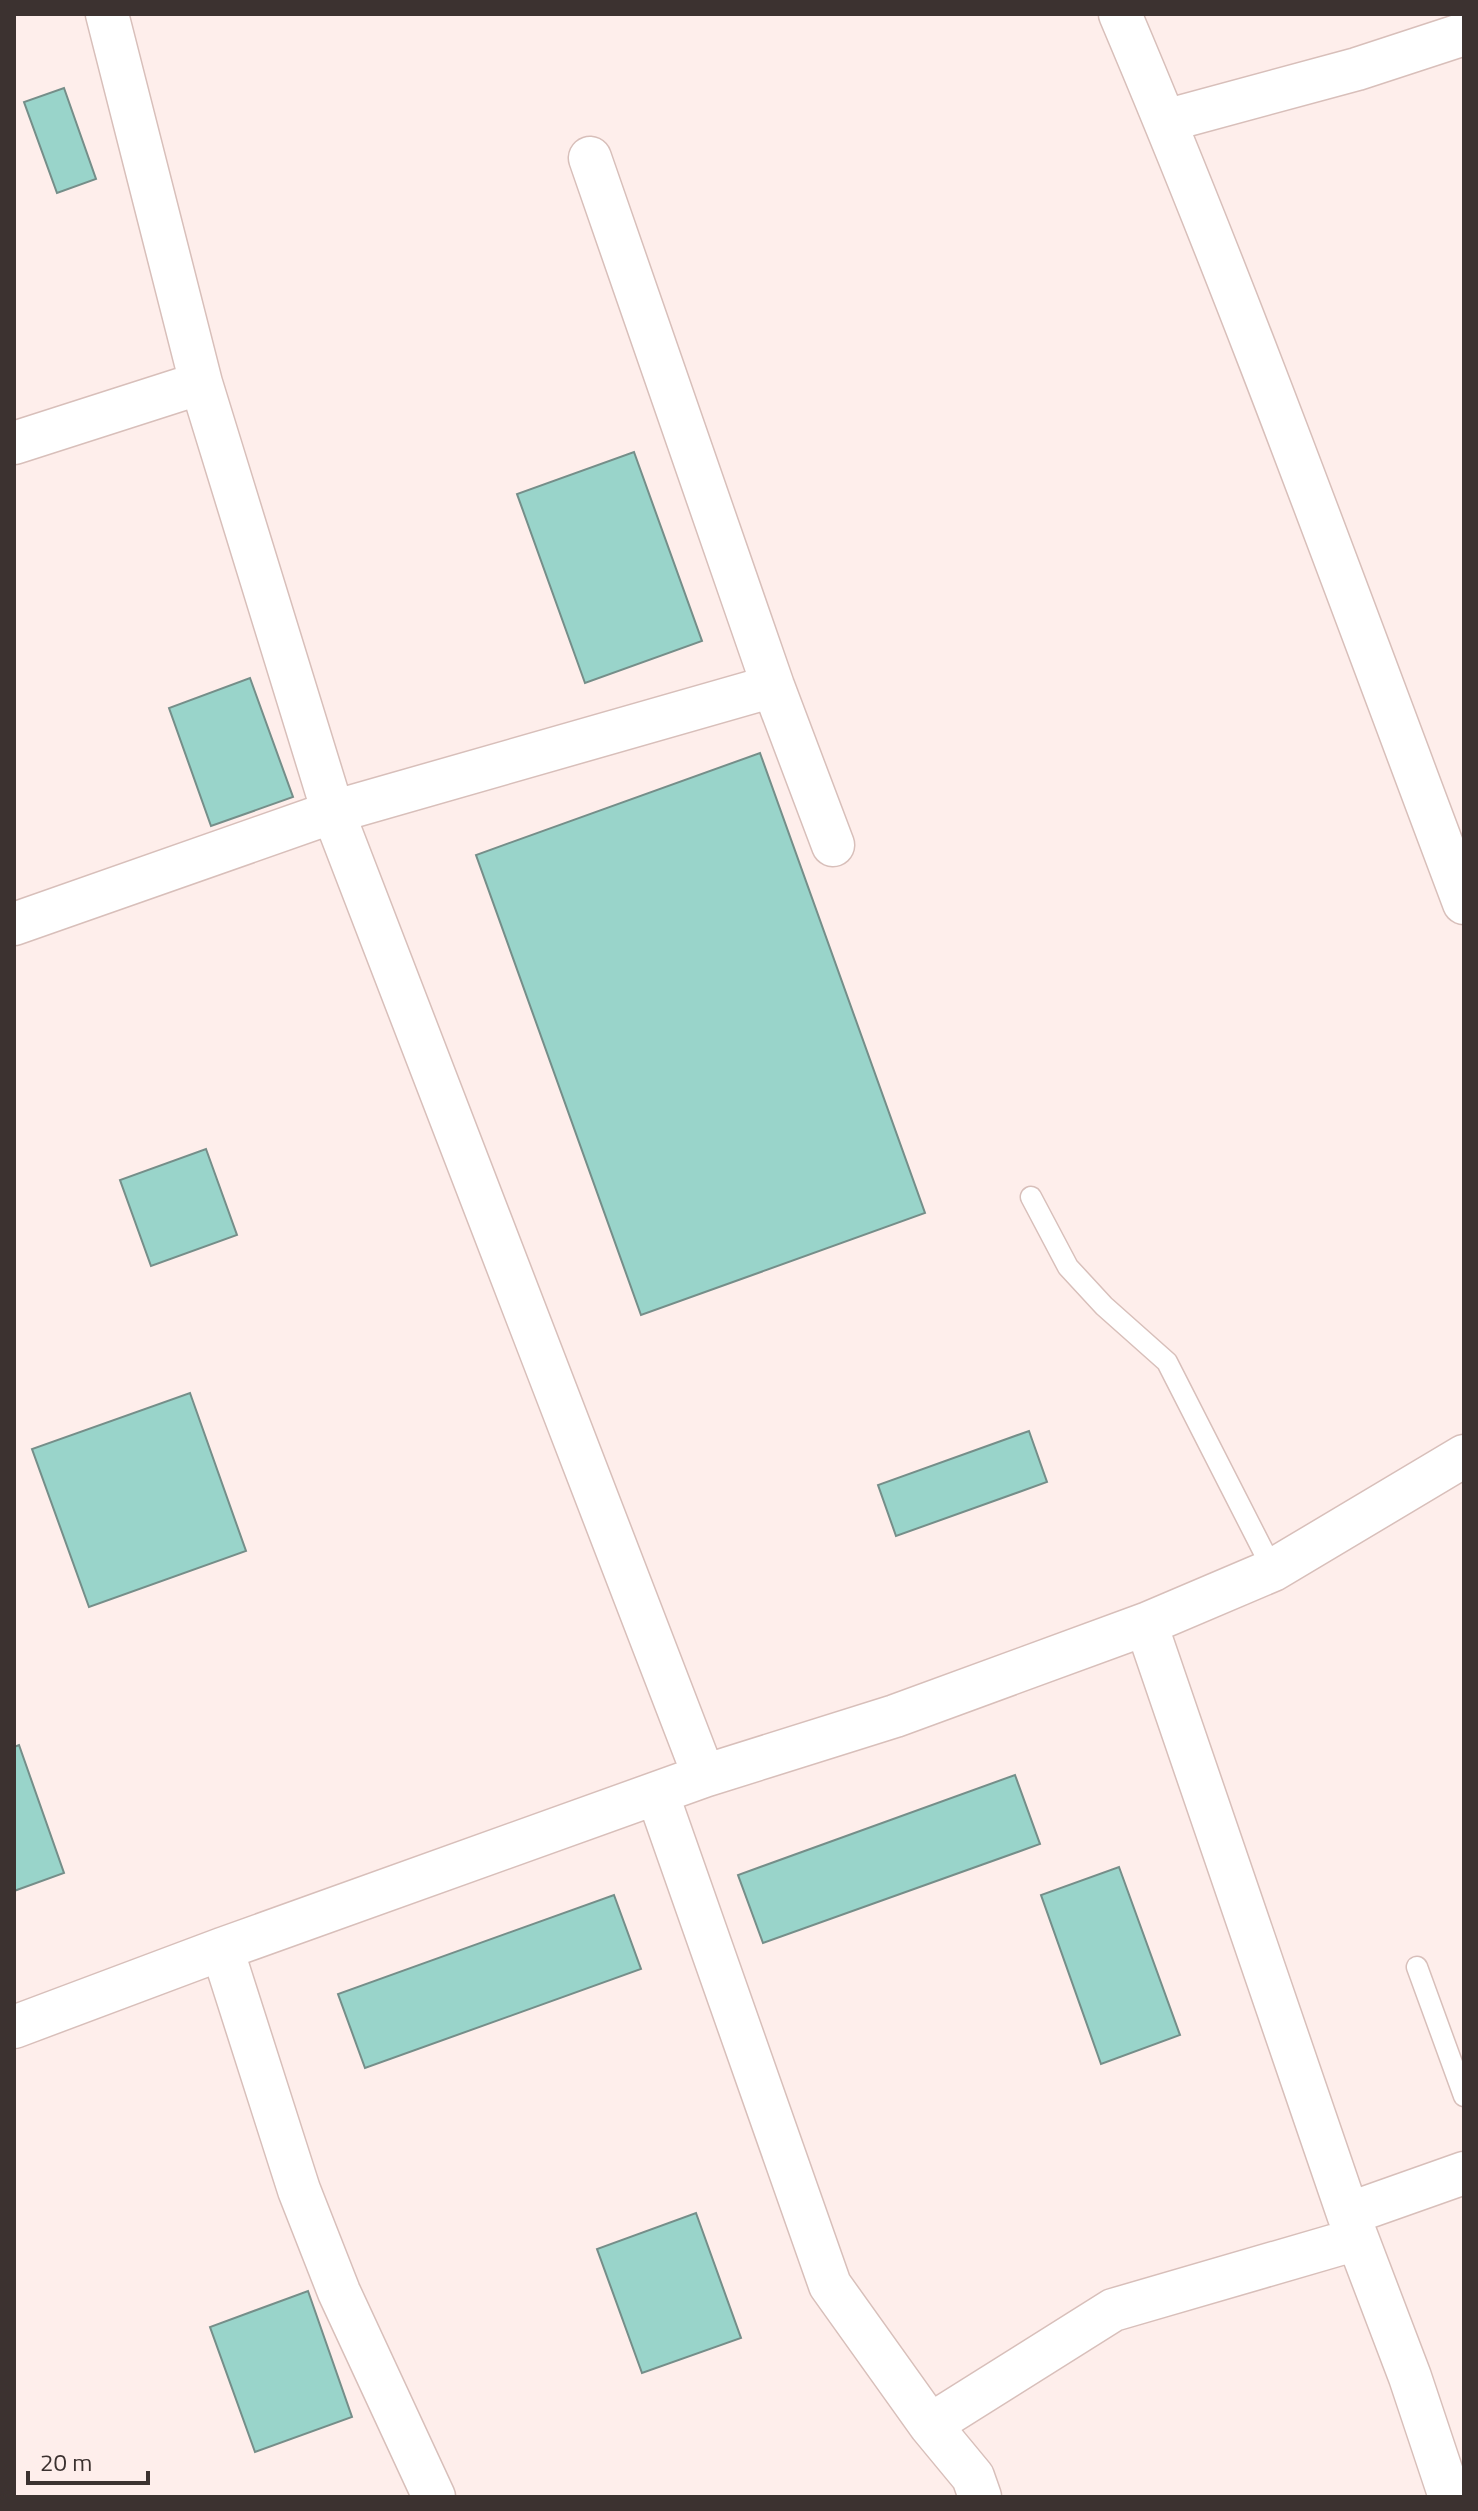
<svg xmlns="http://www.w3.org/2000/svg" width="1478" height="2511" font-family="'Titillium Web',sans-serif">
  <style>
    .building { fill: #99d4ca; stroke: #758e89; stroke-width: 2 }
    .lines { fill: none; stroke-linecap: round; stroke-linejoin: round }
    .service-casing { stroke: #d8bfba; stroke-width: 23 }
    .minor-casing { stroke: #d8bfba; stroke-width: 45 }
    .service { stroke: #fff; stroke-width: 20 }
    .minor { stroke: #fff; stroke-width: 42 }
  </style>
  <rect width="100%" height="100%" fill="#feeeeb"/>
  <path class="building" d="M64 88 96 179 57 193 24 102Z
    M634 452 702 641 585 683 517 494Z
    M250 678 293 797 211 826 169 708Z
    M760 753 925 1213 641 1315 476 855Z
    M206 1149 237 1235 151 1266 120 1180Z
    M190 1393 246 1551 89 1607 32 1449Z
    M1029 1431 1047 1482 896 1536 878 1485Z
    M19 1745 64 1873 14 1891V1747Z
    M1015 1775 1040 1844 763 1943 738 1875Z
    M1119 1867 1180 2035 1101 2064 1041 1895Z
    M614 1895 641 1969 365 2068 338 1994Z
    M696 2213 741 2338 642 2373 597 2249Z
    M308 2291 352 2417 255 2452 210 2327Z"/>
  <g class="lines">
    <defs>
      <path id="service" d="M1031 1197 1068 1267 1104 1306 1167 1362 1273 1570
        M1417 1967 1464 2096"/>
      <path id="minor" d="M107 14 201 383 333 812 704 1776
        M1120 14C1244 306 1352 606 1464 903
        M1165 121 1357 69 1464 34
        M590 158 773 686 833 845
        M14 443 201 383
        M14 924 333 812 773 686
        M1146 1624 1348 2214 1410 2377 1450 2497
        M657 1793 830 2285 930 2425 973 2477 980 2497
        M222 1949 299 2190 339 2292 434 2497
        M14 2027 222 1949 704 1776 895 1716 1146 1624 1273 1570 1464 1456
        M1348 2214 1464 2173
        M930 2425 1113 2310 1357 2239"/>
    </defs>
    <use href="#service" class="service-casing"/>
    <use href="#minor" class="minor-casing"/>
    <use href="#service" class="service"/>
    <use href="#minor" class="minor"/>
  </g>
  <rect width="1478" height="2511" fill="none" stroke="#3c3230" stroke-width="32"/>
  <path d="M28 2471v12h120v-12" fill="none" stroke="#3c3230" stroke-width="4"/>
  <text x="40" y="2471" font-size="24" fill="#3c3230" stroke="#feeeeb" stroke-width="6" paint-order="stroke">20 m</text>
</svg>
